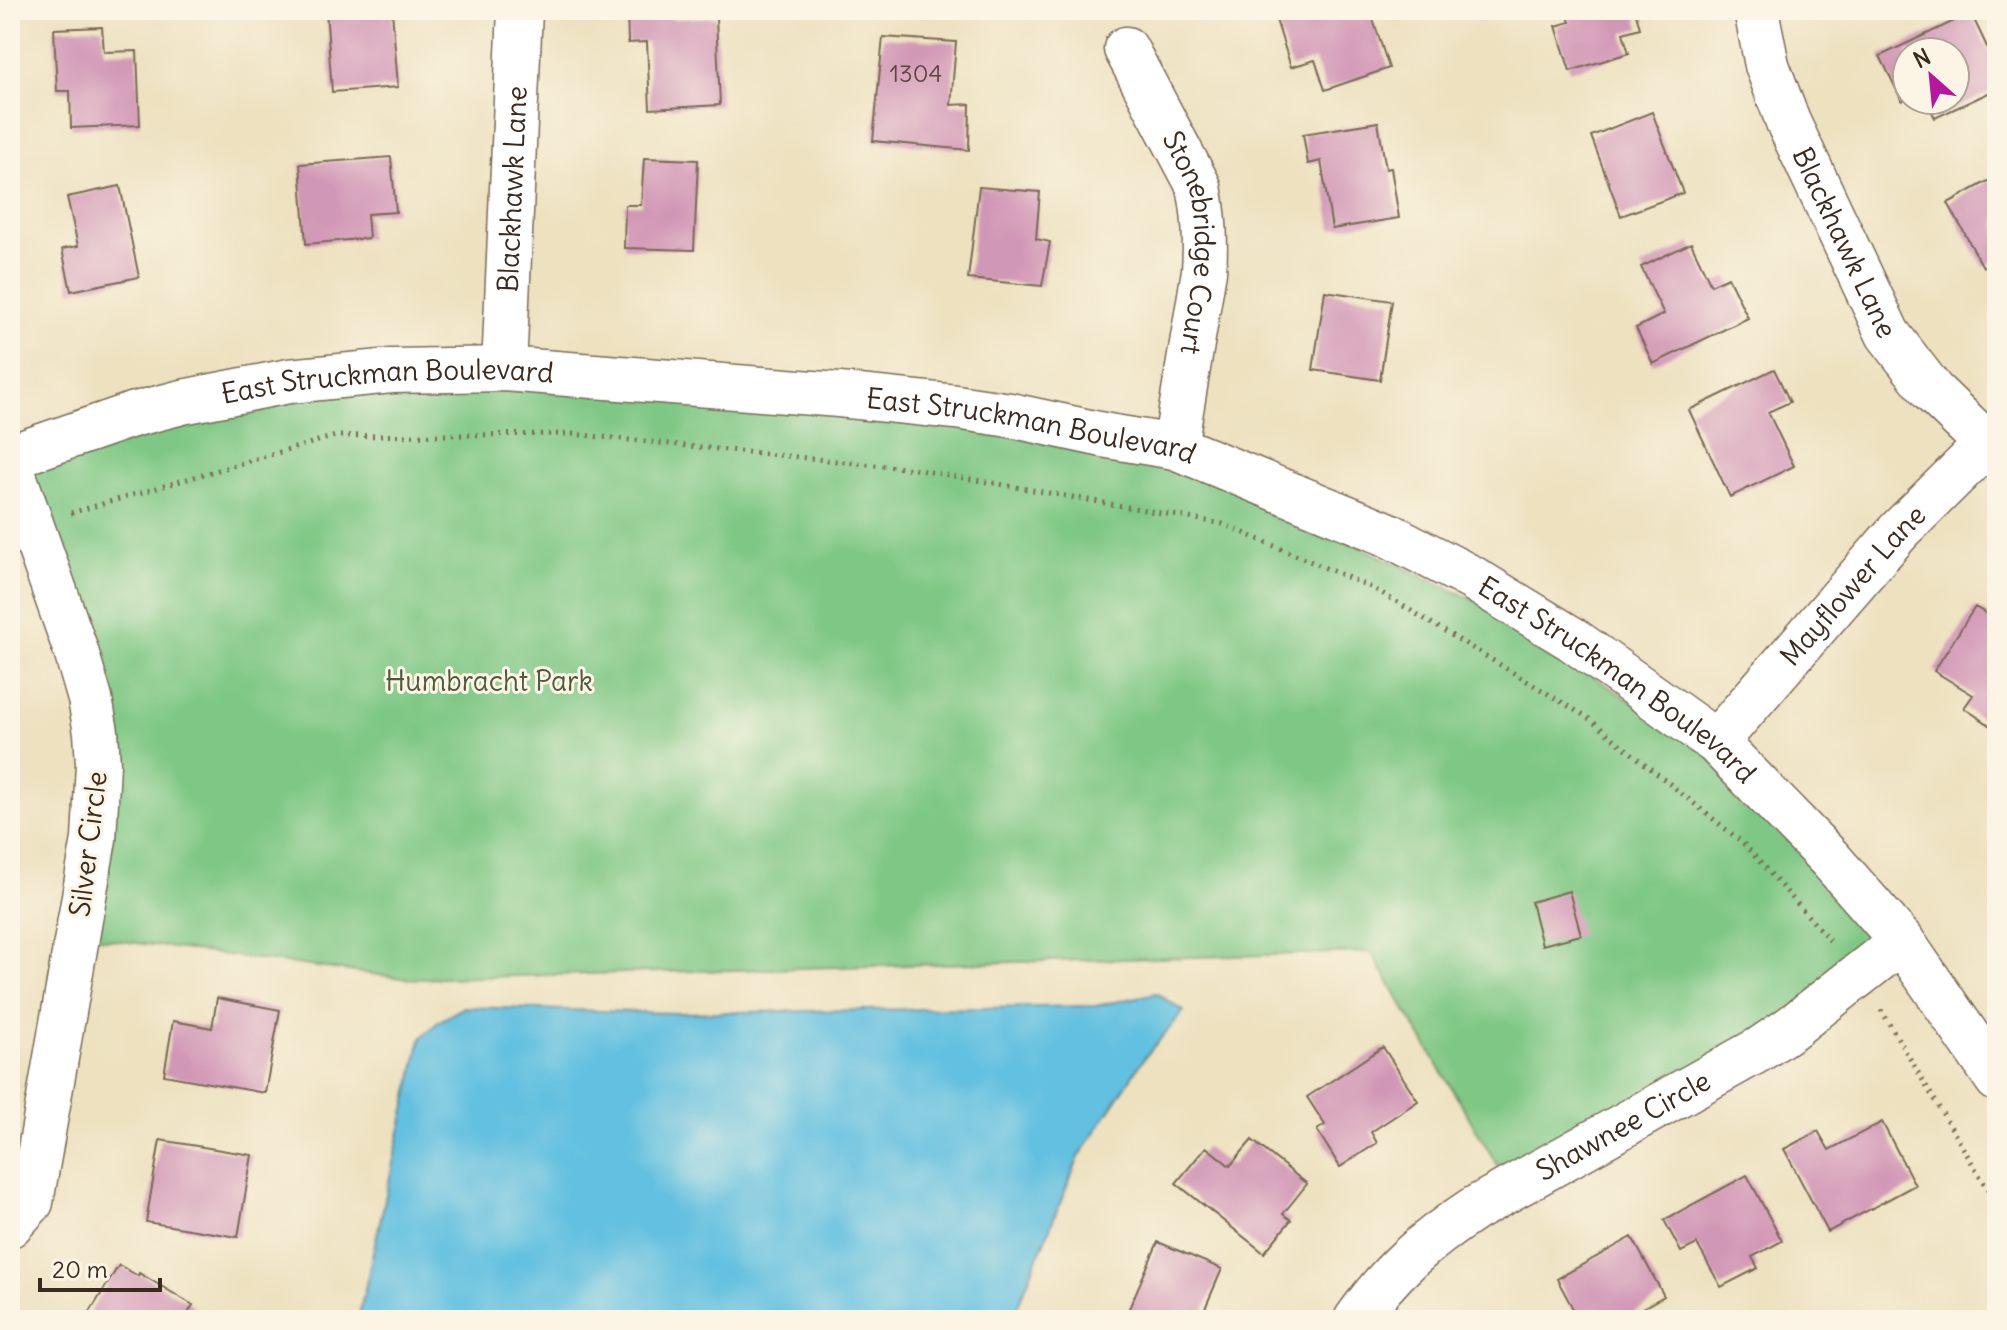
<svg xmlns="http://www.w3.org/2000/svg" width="2007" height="1330" font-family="Delius,sans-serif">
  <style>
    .green { fill: #7ec784; stroke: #5c7851; stroke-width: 2 }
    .water { fill: #62c0e0; stroke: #4e757f; stroke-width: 2 }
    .building { fill: #d197b6 }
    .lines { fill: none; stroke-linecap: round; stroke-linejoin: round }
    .street-casing { stroke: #796a57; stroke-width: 47 }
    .path { stroke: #796a57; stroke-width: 5; stroke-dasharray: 2 6; stroke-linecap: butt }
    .street { stroke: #fff; stroke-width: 44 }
    .labels { text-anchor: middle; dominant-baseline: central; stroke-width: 6; stroke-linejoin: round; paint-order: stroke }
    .number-label { font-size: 24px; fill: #604544 }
    .street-label { font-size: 28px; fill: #3b2a1e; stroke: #fcf5e5 }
    .park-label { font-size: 28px; fill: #4f593d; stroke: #fcf5e5 }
  </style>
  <rect width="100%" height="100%" fill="#fcf5e5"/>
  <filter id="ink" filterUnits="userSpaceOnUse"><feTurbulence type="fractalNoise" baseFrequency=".0125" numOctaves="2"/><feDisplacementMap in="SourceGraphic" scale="16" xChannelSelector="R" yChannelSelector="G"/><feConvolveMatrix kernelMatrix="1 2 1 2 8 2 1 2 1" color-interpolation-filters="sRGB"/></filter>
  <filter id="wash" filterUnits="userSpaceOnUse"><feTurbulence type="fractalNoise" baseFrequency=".006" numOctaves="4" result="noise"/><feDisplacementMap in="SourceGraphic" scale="32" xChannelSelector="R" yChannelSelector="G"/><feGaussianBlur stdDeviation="1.8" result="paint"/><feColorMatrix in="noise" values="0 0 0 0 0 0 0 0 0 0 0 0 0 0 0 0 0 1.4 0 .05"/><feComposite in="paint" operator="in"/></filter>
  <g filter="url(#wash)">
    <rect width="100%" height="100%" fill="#ede1c0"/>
    <path class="green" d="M497 384 945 422 1174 460 1491 608 1705 751 1885 938 1763 1031 1502 1173 1371 952 409 979 98 938 116 800 28 467 170 418 304 395Z"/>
    <path class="water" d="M1156 993 1184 1011 1144 1058 1079 1157 1012 1320H358L421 1038 438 1022 464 1007 674 1013 1096 1006Z"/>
    <g id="blocks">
      <path class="building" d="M326 10H392L398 87 332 92Z
        M627 10H670L671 19 716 17 720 105 650 109 647 42 628 43Z
        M1273 10H1325V11L1370 10 1389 68 1325 90 1315 60 1291 67Z
        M1566 10H1635L1640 28 1623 33 1629 53 1570 71 1556 26 1570 22Z
        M1971 13 1997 68V89L1935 118 1926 100H1955V52H1907V98L1902 101 1880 56Z
        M102 27 104 52 137 51 140 125 71 128 70 91H57L54 29Z
        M883 37 956 42 951 105 970 104 969 150 873 141Z
        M1652 112 1683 193 1621 216 1591 136Z
        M1378 122 1386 169 1391 168 1399 218 1332 229 1321 161 1308 164 1303 134Z
        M391 157 396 212 367 214 369 238 306 244 300 164Z
        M644 158 698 160 694 250 624 248 625 205H641Z
        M1997 176V260L1983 267 1948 203Z
        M120 186 139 277 71 291 62 249 78 246 67 197Z
        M979 187 1040 192 1036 239 1050 242 1042 286 968 279Z
        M1691 243 1711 285 1728 277 1748 318 1653 364 1636 328 1664 314 1641 267Z
        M1325 291 1392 301 1380 380 1313 370Z
        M1774 369 1790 402 1768 412 1794 466 1730 497 1689 410Z
        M1975 607 1997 620V714L1990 725 1964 708 1973 695 1934 671Z
        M1569 891 1581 935 1542 945 1531 902Z
        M217 998 280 1010 265 1093 164 1075 173 1021 212 1028Z
        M1383 1047 1418 1101 1371 1132 1377 1143 1340 1167 1317 1130 1325 1125 1307 1097Z
        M1882 1122 1915 1185 1828 1232 1784 1149 1818 1131 1829 1150Z
        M160 1140 252 1155 238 1237 146 1222Z
        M1252 1140 1307 1184 1283 1214 1291 1220 1264 1253 1176 1183 1206 1147 1230 1166Z
        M1747 1175 1782 1241 1752 1257 1758 1268 1721 1287 1697 1244 1681 1252 1664 1220Z
        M1632 1237 1664 1296 1621 1320H1579L1557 1279Z
        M1158 1242 1222 1269 1200 1320H1124Z
        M119 1265 138 1276 139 1273 193 1305 184 1320H85Z"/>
    </g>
  </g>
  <g filter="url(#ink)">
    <use href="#blocks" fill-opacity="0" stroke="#796a57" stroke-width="2"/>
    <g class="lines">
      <defs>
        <g id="street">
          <path id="s1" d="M1756 10 1767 65 1788 122 1888 334 1932 391 1987 444"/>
          <path id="s2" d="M1126 49 1199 187C1205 215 1206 243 1204 271L1175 447"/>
          <path id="s3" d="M504 369 520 10"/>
          <path id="s4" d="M10 457 132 415 182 402 289 381 392 371 504 369 839 395 956 407 1010 415 1108 436 1175 447 1387 534 1472 578 1572 639 1716 742 1830 859 1902 941 1997 1079"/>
          <path d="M10 464 76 651 90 699 96 732 98 764 94 839 31 1202 10 1225"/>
          <path id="s5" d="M1716 742 1899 531 1997 434"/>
          <path id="s6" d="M1356 1320C1390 1271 1425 1241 1474 1209L1760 1049 1791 1028 1902 941"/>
        </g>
      </defs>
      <use href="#street" class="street-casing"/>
      <path class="path" d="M71 513 335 436 572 434 914 469 1223 524 1375 589 1588 718 1743 843 1833 944
        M1881 1010 1997 1205"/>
      <use href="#street" class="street"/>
    </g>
  </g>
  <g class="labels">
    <g class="number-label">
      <text x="916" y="73">1304</text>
    </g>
    <g class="street-label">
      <text stroke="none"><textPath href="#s3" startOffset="180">Blackhawk Lane</textPath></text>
      <text stroke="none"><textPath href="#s1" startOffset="250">Blackhawk Lane</textPath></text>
      <text stroke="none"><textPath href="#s2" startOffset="210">Stonebridge Court</textPath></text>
      <text stroke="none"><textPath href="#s4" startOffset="388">East Struckman Boulevard</textPath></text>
      <text stroke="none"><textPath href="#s4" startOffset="1036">East Struckman Boulevard</textPath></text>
      <text stroke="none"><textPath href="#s5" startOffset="208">Mayflower Lane</textPath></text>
      <text stroke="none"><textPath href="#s4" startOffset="1684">East Struckman Boulevard</textPath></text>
      <text transform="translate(88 844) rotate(-83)">Silver Circle</text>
      <text stroke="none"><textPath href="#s6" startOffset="334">Shawnee Circle</textPath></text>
    </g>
    <g class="park-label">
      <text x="489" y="681">Humbracht Park</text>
    </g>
  </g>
  <rect width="2007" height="1330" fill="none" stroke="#fcf5e5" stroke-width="40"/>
  <g transform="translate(1931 76) rotate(333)"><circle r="38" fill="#fcf5e5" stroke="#afa495" stroke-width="2"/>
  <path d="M0-6L14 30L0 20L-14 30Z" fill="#b5179e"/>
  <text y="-12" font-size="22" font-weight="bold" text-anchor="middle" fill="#3b2a1e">N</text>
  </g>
  <path d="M40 1278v12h120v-12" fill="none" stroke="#3b2a1e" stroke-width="4"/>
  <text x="52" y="1278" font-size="24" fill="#3b2a1e" stroke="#fcf5e5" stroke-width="6" paint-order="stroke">20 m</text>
</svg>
